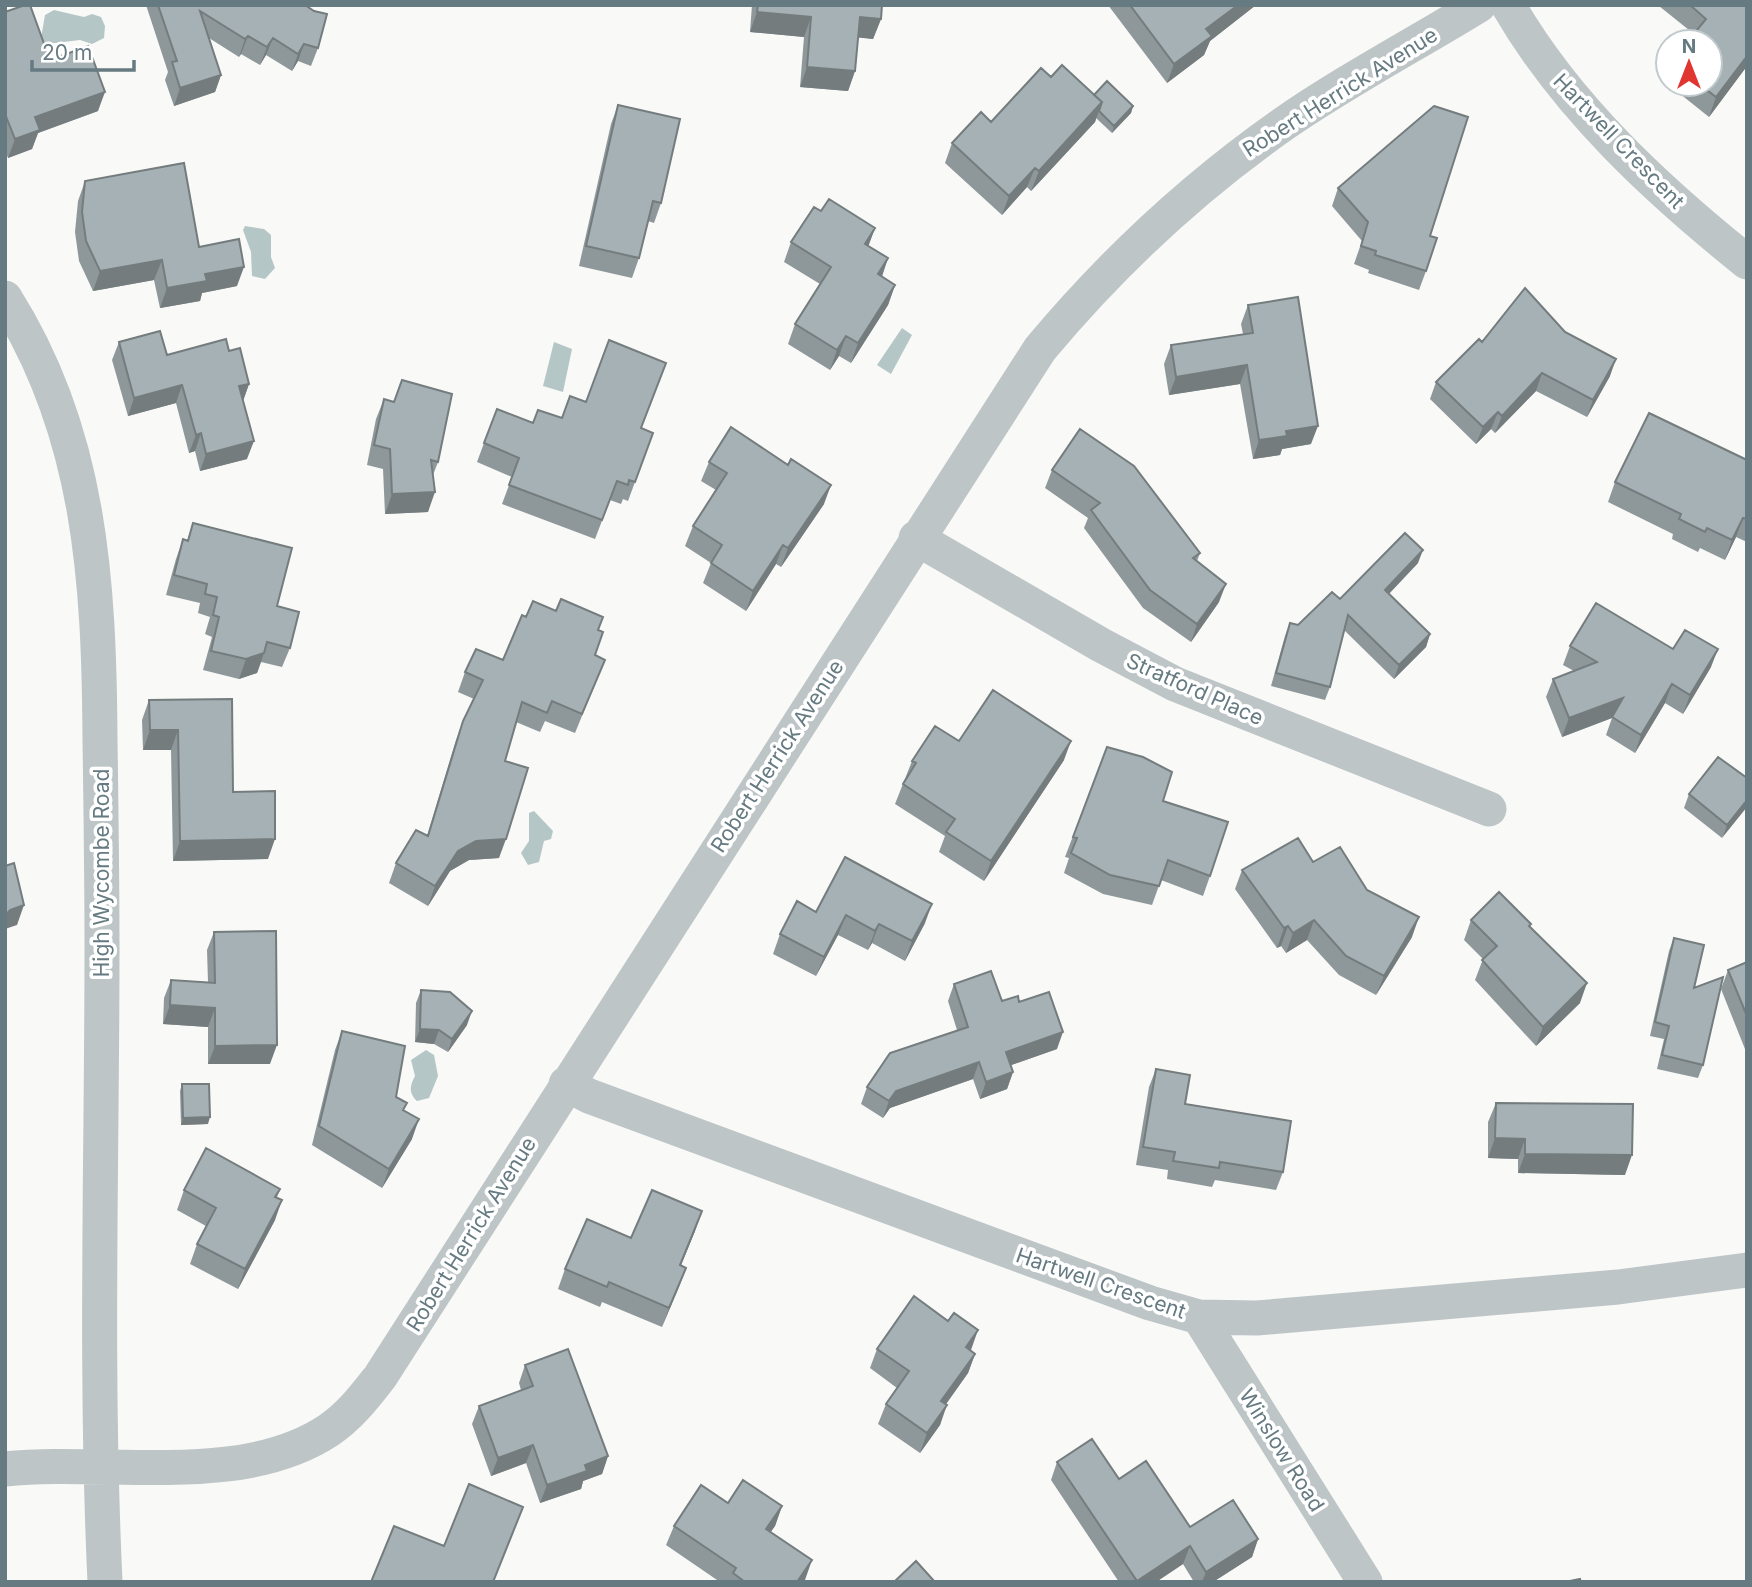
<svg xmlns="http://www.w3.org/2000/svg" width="1752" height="1587" font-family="Inter,sans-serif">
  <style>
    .water { fill: #b5c6c7 }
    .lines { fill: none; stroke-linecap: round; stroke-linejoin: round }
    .minor { stroke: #bec5c7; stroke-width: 35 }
    .wall { fill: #8e989b }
    .shaded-wall { fill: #747c7e }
    .building { fill: #a5b1b4; stroke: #747c7e; stroke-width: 2 }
    .labels { text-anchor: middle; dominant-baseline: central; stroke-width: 7; stroke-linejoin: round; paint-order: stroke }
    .street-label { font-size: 21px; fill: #657a81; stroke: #fff }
  </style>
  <rect width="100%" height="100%" fill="#f9f9f7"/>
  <path class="water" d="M54 10 84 17 92 14 101 17 105 26 104 38 92 44 80 40 47 44 41 38 45 15Z
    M245 226 264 229 271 235V257L275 268 265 279 252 276 251 252 243 230Z
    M902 328 912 335 891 374 877 365Z
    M554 342 572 349 563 392 543 386Z
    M534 811 553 831 551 839 544 841 539 862 528 865 521 853 529 841V813Z
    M426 1050 434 1055 438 1076 429 1098 417 1101C408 1092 410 1086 415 1076L411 1060Z"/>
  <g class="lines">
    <path class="minor" d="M1508 5C1566 106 1657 190 1747 262
      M5 298C91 434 99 583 100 739 101 808 102 878 102 948 102 1159 95 1371 105 1582
      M916 538 1101 645 1175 684 1489 809
      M566 1084 589 1096 1150 1303 1199 1317 1257 1318 1618 1287 1747 1270
      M1199 1317 1365 1582
      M5 1469C107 1458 241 1489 329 1430 350 1416 365 1396 380 1377L1040 349C1111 264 1191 189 1282 125 1345 81 1414 45 1479 5"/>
  </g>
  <path class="wall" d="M146 5H305L318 48 311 66 298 61 292 71 266 55 260 65 241 54 239 57 209 38 221 75 215 92 174 106 165 80 168 72Z
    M752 5H882L881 19 873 39 858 37 855 71 848 91 800 87 804 37 750 32Z
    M1108 5H1256L1210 41 1204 55 1167 83Z
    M1660 5H1747V66L1709 117 1664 81 1668 71V84H1710L1694 34 1659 6Z
    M5 12 98 111 38 133 32 149 8 158 5 151Z
    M1051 77 1094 95 1133 106 1131 113 1112 133 1096 118 1095 122 1031 191 1027 187 1002 215 945 163 952 143 991 122Z
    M618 105 661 203 654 223 648 221 639 258 632 278 579 266 611 124Z
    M85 181 199 247 237 286 202 293 200 301 160 308 154 280 93 291 79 261 75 232 78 201Z
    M1338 188 1430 236 1426 271 1419 290 1368 273 1369 270 1354 264 1362 241 1332 206Z
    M821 211 875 228 868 246 888 258 882 277 895 285 888 305 851 363 839 356 830 370 788 344 795 324 820 284 784 262 791 242Z
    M1248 305 1311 444 1282 449 1280 455 1253 459 1240 384 1169 395 1164 364 1171 345 1243 334 1241 324Z
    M1565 332 1610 376 1587 417 1536 391 1495 433 1491 429 1476 444 1430 399 1436 382 1482 342Z
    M119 342 167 355 249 384 243 401 247 459 200 471 195 451 189 453 176 403 128 416 112 360Z
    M402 380 438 462 433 475 428 512 385 514 383 469 367 465 376 419 384 399 394 402Z
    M562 418 642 428 653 433 628 501 623 499 621 504 610 500 595 539 502 504 512 477 477 462 484 443 533 423Z
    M1747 460V542L1736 537 1725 560 1700 548 1698 552 1672 539 1673 534 1608 502 1615 482Z
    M709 462 824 504 781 567 776 564 746 611 703 583 711 563 685 546 693 526 716 490 701 481Z
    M1052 470 1200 553 1197 561 1219 602 1191 642 1143 608 1084 528 1088 518 1045 488Z
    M193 523 277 606 290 648 282 667 261 662 257 673 239 679 203 670 212 637 205 634 210 617 198 613 200 603 166 595 176 559 183 539 187 541Z
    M1418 563 1389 594 1430 634 1426 647 1394 679 1344 630 1330 687 1325 700 1271 686 1285 636 1290 623 1298 625 1340 599Z
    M526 617 599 630 595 655 605 660 575 733 545 721 540 732 516 722 505 761 499 858 469 860 450 871 428 906 389 883 396 863 427 836 456 740 463 721 474 699 458 692 465 672 503 660Z
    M1570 646 1673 649 1711 667 1683 714 1665 703 1635 753 1606 735 1612 718 1562 737 1546 697 1553 679 1574 671 1563 665Z
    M232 699 233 792 268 859 173 861 171 750H143L142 720 149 700Z
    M959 741 1064 760 984 881 939 852 945 836 895 804 912 761Z
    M1107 747 1163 801 1210 876 1203 896 1161 880 1152 905 1103 894 1064 873 1069 858 1065 857Z
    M1747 778 1722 838 1684 808 1689 794Z
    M1313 862 1367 890 1412 937 1376 995 1339 975 1307 940 1286 953 1281 946 1277 948 1235 889 1242 870Z
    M816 912 925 923 905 961 872 943 868 950 838 935 816 976 773 954 780 934Z
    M1471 920 1531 924 1530 926 1580 1003 1536 1046 1475 980 1483 959 1464 940Z
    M214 932 270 1064H208V1027L163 1024 164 998 171 980 208 982 207 950Z
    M1674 938 1694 988 1703 1065 1698 1078 1657 1069 1664 1039 1650 1036 1669 951Z
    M1747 962V1054L1721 989 1728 970Z
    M954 984 1002 1001 1019 1002 1057 1049 1011 1065 1013 1072 1007 1089 980 1099 973 1079 890 1108 883 1118 861 1104 867 1087 957 1030 948 1001Z
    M421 990 467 1025 448 1052 434 1044 415 1042 416 1003Z
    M342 1031 396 1097 404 1111 412 1139 382 1188 312 1145 335 1050Z
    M1156 1069 1185 1104 1283 1172 1276 1190 1215 1180 1212 1187 1167 1179 1168 1170 1136 1165 1149 1087Z
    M182 1084 208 1124 181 1125 180 1091Z
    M1496 1103 1625 1175 1518 1173V1159L1488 1158V1122Z
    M280 1189 277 1197 275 1220 238 1289 190 1264 197 1244 206 1226 177 1210 184 1190Z
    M695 1231 681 1265 686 1268 662 1327 602 1302 600 1307 558 1289 565 1269 631 1238Z
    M877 1349 970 1350 975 1354 968 1373 946 1404 940 1425 920 1453 878 1424 886 1404 897 1388 870 1368Z
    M525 1365 608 1456 602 1474 583 1481 581 1489 540 1503 526 1463 491 1476 472 1424 479 1406 521 1390 519 1383Z
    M1057 1462 1119 1479 1190 1527 1258 1539 1252 1557 1213 1582H1194L1183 1564 1156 1582H1119L1051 1480Z
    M728 1503 782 1506 775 1526 770 1532 805 1580 804 1582H720L666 1545 674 1526Z"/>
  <path class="shaded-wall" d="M1238 5H1256L1210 41 1204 55 1167 83 1174 64 1206 29Z
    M757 12 811 17 804 37 750 32Z
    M860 17 881 19 873 39 853 37Z
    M248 36 241 54 239 57 245 39Z
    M273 38 266 55 260 65 267 47Z
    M304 44 298 61 292 71 298 54Z
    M1747 56V66L1709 117 1716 97Z
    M807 67 855 71 848 91 800 87Z
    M221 75 215 92 174 106 180 88Z
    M105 92 98 111 38 133 32 149 8 158 15 139 35 117Z
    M1102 102 1095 122 1031 191 1039 171Z
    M1133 106 1131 113 1112 133 1114 126Z
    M1035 168 1027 187 1002 215 1009 196Z
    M875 228 868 247 865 244Z
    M888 258 881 278 878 274Z
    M162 260 154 280 93 291 100 271Z
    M244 267 237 286 202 293 200 301 160 308 167 288 205 274Z
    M895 285 888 305 851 363 858 343Z
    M846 336 839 356 830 370 837 350Z
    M1616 359 1610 376 1587 417 1593 400Z
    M1247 365 1240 384 1169 395 1176 377Z
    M1542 373 1536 391 1495 433 1502 416Z
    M249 384 243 401 239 386Z
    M182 385 176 403 128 416 134 398Z
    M1498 412 1491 429 1476 444 1483 427Z
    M1318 426 1311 444 1282 449 1280 455 1253 459 1259 440 1286 431Z
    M201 433 195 451 189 453 196 435Z
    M254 441 247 459 200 471 206 454Z
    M831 485 824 504 781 567 788 548Z
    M435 492 428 512 385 514 392 494Z
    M1743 518 1736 537 1725 560 1732 540Z
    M783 545 776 564 746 611 753 591Z
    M1423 550 1418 563 1380 603 1385 590Z
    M1226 584 1219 602 1191 642 1197 624Z
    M1430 634 1426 647 1394 679 1399 665Z
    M1718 649 1711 667 1683 714 1690 695Z
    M264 653 257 673 239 679 246 659Z
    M1672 684 1665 703 1635 753 1641 735Z
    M1623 698 1617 716 1562 737 1569 718Z
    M150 730H178L171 750H143Z
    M1071 741 1064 760 984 881 991 861Z
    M1747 800V807L1722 838 1727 825Z
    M275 839 268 859 173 861 180 841Z
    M506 839 499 858 469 860 450 871 428 906 435 886 458 851 476 841Z
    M932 904 925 923 905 961 912 941Z
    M24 905 17 925 5 929V916L10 910Z
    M846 915 838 935 816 976 824 957Z
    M1419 917 1412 937 1376 995 1384 976Z
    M1314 920 1307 940 1286 953 1293 933Z
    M879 924 872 943 868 950 875 931Z
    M1288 926 1281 946 1277 948 1284 928Z
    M1587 983 1580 1003 1536 1046 1543 1027Z
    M170 1005 215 1008 208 1027 163 1024Z
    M472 1011 467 1025 448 1052 452 1039Z
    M420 1029 439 1030 434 1044 415 1042Z
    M1063 1032 1057 1049 1000 1069 1006 1052Z
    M277 1045 270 1064H208L215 1046Z
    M979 1062 973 1079 890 1108 883 1118 889 1101 896 1091Z
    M1013 1072 1007 1089 980 1099 986 1082Z
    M210 1117 208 1124 181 1125 183 1118Z
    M419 1119 412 1139 382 1188 389 1169Z
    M1495 1138 1525 1139 1518 1159 1488 1158Z
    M1525 1154 1632 1155 1625 1175 1518 1173Z
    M282 1200 275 1220 238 1289 245 1269Z
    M702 1211 695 1231 673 1284 680 1265Z
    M686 1268 679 1287 662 1327 669 1308Z
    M978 1330 971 1350 959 1367 966 1347Z
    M975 1354 968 1373 934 1421 941 1401Z
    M947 1405 940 1425 920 1453 927 1433Z
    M533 1445 526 1463 491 1476 498 1458Z
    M608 1456 602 1474 583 1481 581 1489 540 1503 547 1485 585 1465Z
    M782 1506 775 1526 759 1549 766 1529Z
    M1258 1539 1252 1557 1213 1582H1202L1206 1572Z
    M1190 1546 1183 1564 1156 1582H1136Z
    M812 1560 805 1580 804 1582H797Z"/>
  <path class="building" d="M25 5H30L50 60 88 46 105 92 35 117 40 130 15 139 5 114V12Z
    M158 5H305L314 11 327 14 318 48 304 44 298 54 273 38 267 47 248 36 245 39 200 11 221 75 180 88 172 62 177 61Z
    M758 5H882L881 19 860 17 855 71 807 67 811 17 757 12Z
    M1130 5H1238L1206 29 1212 36 1174 64Z
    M1690 5H1747V56L1716 97 1699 84H1710V42H1687L1706 19Z
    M1062 65 1102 102 1039 171 1035 168 1009 196 952 143 981 112 991 122 1041 68 1051 77Z
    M1107 81 1133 106 1114 126 1099 111 1102 102 1094 95Z
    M618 105 680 119 661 203 653 201 639 258 586 246Z
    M1434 106 1468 117 1430 236 1437 238 1426 271 1375 255 1376 251 1361 246 1368 222 1338 188Z
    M184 163 199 247 239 239 244 267 205 274 207 281 167 288 162 260 100 271 86 241 82 212 85 181Z
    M829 199 875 228 865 244 888 258 878 274 895 285 858 343 846 336 837 350 795 324 831 267 791 242 814 207 821 211Z
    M1525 288 1565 332 1616 359 1593 400 1542 373 1502 416 1498 412 1483 427 1436 382 1479 339 1482 342Z
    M1298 297 1318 426 1286 431 1287 436 1259 440 1247 365 1176 377 1171 345 1253 333 1248 305Z
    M160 331 167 355 226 339 229 351 240 348 249 384 239 386 254 441 206 454 201 433 196 435 182 385 134 398 119 342Z
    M609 340 666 363 641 428 653 433 635 482 629 480 628 485 617 481 602 520 509 485 519 458 484 443 497 409 533 423 538 410 562 418 570 396 586 402Z
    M402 380 452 394 438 462 431 460 435 492 392 494 390 449 374 445 384 399 394 402Z
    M1649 413 1747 460V519L1743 518 1732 540 1707 528 1705 532 1679 519 1681 514 1615 482Z
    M731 427 788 465 791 459 831 485 788 548 783 545 753 591 711 563 722 545 693 526 727 473 709 462Z
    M1080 429 1134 466 1200 553 1193 558 1226 584 1197 624 1150 590 1091 510 1100 503 1052 470Z
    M193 523 292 548 277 606 299 612 290 648 267 642 264 653 246 659 211 651 219 617 213 615 217 597 205 594 207 584 174 575 183 539 188 541Z
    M1405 533 1423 550 1385 590 1430 634 1399 665 1348 615 1330 687 1276 673 1290 623 1298 625 1332 592 1340 599Z
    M561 599 603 617 598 630 603 632 595 655 605 660 582 714 552 701 547 713 522 702 505 761 528 768 506 839 476 841 458 851 435 886 396 863 416 830 428 836 463 721 483 680 465 672 476 649 503 660 522 615 526 617 533 601 556 611Z
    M1596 603 1673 649 1685 630 1718 649 1690 695 1672 684 1641 735 1612 717 1623 698 1569 718 1553 679 1597 662 1570 646Z
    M993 690 1071 741 991 861 946 832 955 819 903 784 916 763 912 761 935 726 959 741Z
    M232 699 233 792 275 791V839L180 841 178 730H150L149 700Z
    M1107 747 1143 757 1172 772 1163 801 1228 822 1210 876 1168 860 1159 886 1110 875 1071 853 1077 838 1073 837Z
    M1718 757 1747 778V800L1727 825 1689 794Z
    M1298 838 1313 862 1340 847 1367 890 1419 917 1384 976 1346 956 1314 920 1293 933 1288 926 1284 928 1242 870Z
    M845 857 932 904 912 941 879 924 875 931 846 915 824 957 780 934 797 901 816 912Z
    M14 863 24 905 10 910 5 916V866Z
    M1499 892 1531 924 1529 926 1587 983 1543 1027 1482 960 1497 946 1471 920Z
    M276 931 277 1045 215 1046V1008L170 1005 171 980 215 983 214 932Z
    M1674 938 1704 945 1694 988 1723 977 1703 1065 1662 1055 1669 1026 1655 1022Z
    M1747 962V1016L1728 970Z
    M991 971 1002 1001 1018 996 1019 1002 1049 992 1063 1032 1006 1052 1013 1072 986 1082 979 1062 896 1091 889 1101 867 1087 890 1053 968 1027 954 984Z
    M421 990 450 992 472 1011 452 1039 439 1030 420 1029Z
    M342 1031 405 1046 396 1097 407 1103 403 1110 419 1119 389 1169 319 1126Z
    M1156 1069 1190 1075 1185 1104 1291 1121 1283 1172 1220 1162 1219 1168 1173 1161 1175 1152 1143 1147Z
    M182 1084H209L210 1117 183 1118Z
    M1496 1103 1633 1104 1632 1155 1525 1154V1139L1495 1138Z
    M206 1148 280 1189 275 1197 282 1200 245 1269 197 1244 216 1208 184 1190Z
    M652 1190 702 1211 680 1265 686 1268 669 1308 609 1282 607 1287 565 1269 587 1219 631 1238Z
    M914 1296 948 1321 954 1313 978 1330 966 1347 975 1354 941 1401 947 1405 927 1433 886 1404 909 1371 877 1349Z
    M568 1349 608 1456 585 1465 587 1471 547 1485 533 1445 498 1458 479 1406 533 1386 525 1365Z
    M1092 1439 1119 1479 1146 1461 1190 1527 1233 1500 1258 1539 1206 1572 1190 1546 1137 1581 1057 1462Z
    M743 1480 782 1506 766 1529 812 1560 797 1582H745L733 1573 736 1568 674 1526 701 1485 728 1503Z
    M469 1484 523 1507 493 1582H371L394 1526 444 1546Z
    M916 1561 935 1582H894Z
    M1580 1579 1581 1582H1565Z"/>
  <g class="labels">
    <g class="street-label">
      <text transform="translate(1340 92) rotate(-32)">Robert Herrick Avenue</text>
      <text transform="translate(1619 141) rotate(46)">Hartwell Crescent</text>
      <text transform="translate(1195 689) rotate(24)">Stratford Place</text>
      <text transform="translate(777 756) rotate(-57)">Robert Herrick Avenue</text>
      <text transform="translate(101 873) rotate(-90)">High Wycombe Road</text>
      <text transform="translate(471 1234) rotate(-58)">Robert Herrick Avenue</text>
      <text transform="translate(1101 1283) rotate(19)">Hartwell Crescent</text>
      <text transform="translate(1282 1450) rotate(58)">Winslow Road</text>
    </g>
  </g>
  <rect width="1752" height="1587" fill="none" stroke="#657a81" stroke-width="14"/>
  <g transform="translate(1689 63)"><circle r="33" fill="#ffffff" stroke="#c1cacd" stroke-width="2"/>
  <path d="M0-5L12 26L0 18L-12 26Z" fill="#e03530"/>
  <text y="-10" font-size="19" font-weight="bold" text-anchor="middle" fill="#657a81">N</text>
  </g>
  <path d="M32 60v10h102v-10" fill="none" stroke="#657a81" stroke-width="3.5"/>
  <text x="42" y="60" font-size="21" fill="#657a81" stroke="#ffffff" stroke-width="5" paint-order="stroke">20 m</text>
</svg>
